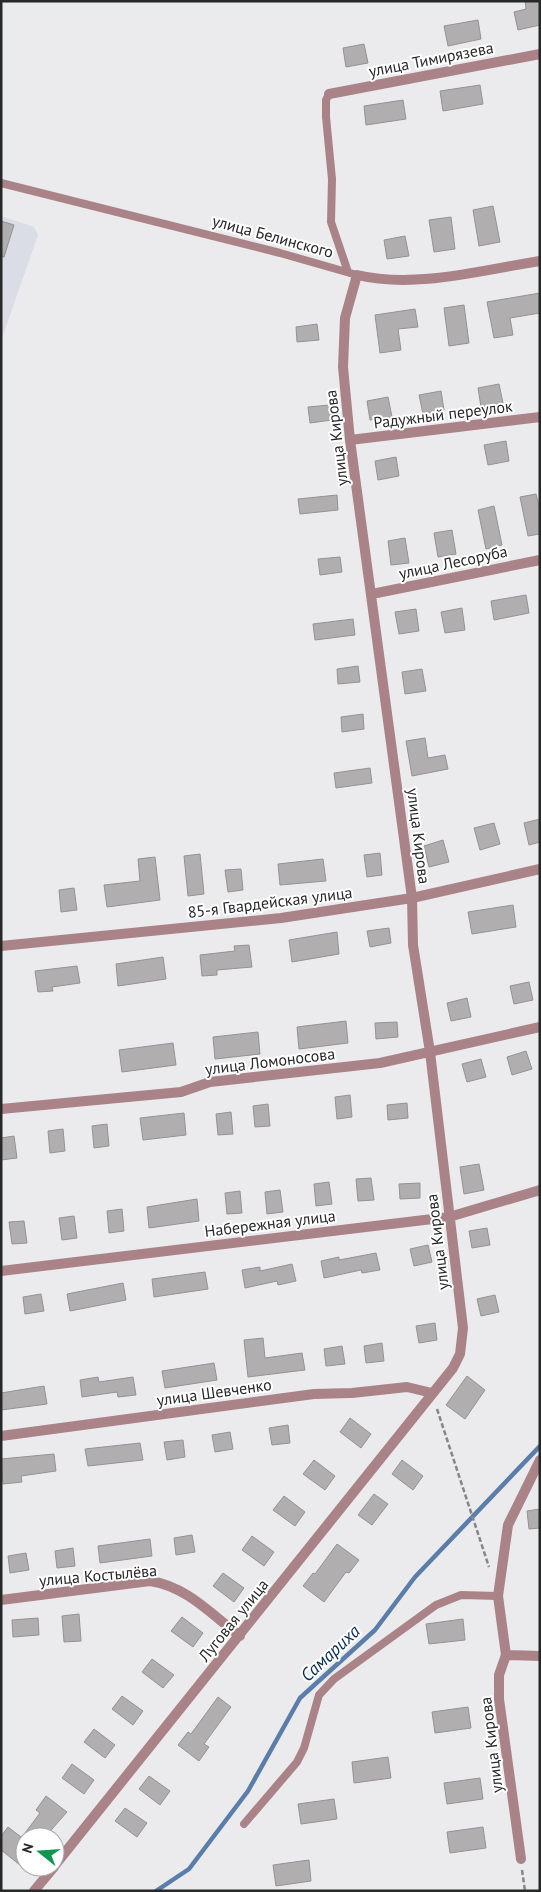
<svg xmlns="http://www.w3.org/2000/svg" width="541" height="1892" font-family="'PT Sans',sans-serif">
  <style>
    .built { fill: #dadde5 }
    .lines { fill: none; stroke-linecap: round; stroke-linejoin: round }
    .stream { stroke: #5a7daa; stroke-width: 4.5 }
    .building { fill: #b0aeae; stroke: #949393 }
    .path { stroke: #858687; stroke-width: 2.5; stroke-dasharray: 5 2.5; stroke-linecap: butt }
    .lane { stroke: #aa8389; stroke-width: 8 }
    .street { stroke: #aa8389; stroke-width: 10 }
    .labels { text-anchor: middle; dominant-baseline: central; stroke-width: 4; stroke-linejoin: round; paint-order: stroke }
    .street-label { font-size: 16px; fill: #272828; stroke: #fff }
    .water-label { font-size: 18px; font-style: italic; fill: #072b53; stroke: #fff }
  </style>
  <rect width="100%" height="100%" fill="#ebebed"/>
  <path class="built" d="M1 216 34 227 38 235 1 341Z"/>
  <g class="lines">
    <path class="stream" d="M156 1891 189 1869 248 1791 300 1698 375 1630 415 1577 540 1446"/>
  </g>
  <path class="building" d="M525 1H540V25L518 30 514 12 526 9Z
    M478 20 481 39 448 46 444 26Z
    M364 44 368 63 346 67 343 48Z
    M480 85 483 104 443 111 440 91Z
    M403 100 406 119 366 125 364 106Z
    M493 206 500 242 479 246 473 210Z
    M451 217 455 249 434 252 429 220Z
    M1 221 14 225 4 257H1Z
    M405 236 409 256 387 259 384 240Z
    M540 293V313L510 318 513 335 494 338 487 302Z
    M464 305 469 343 449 346 444 308Z
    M415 309 418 327 398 329 401 350 380 353 375 315Z
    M317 324 319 340 297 342 296 327Z
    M499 384 503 403 481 407 478 388Z
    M441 391 444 410 423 414 419 395Z
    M388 397 392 417 370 420 367 401Z
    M330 405 332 420 310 423 308 407Z
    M506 441 509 461 488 465 484 445Z
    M396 457 399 476 378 480 375 461Z
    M536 494 540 510V534L528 536 520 497Z
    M337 495 338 510 300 514 298 499Z
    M494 506 502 545 486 549 478 510Z
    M452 530 456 554 438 557 434 533Z
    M405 538 409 563 391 565 388 541Z
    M340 557 342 572 320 575 318 559Z
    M526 595 529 613 494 620 491 601Z
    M462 608 465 630 445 633 441 612Z
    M416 609 419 631 399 634 395 612Z
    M353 619 355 635 315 640 313 624Z
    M358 666 360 682 338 684 337 669Z
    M422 669 426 691 405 694 402 672Z
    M363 714 364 729 342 732 341 717Z
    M425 738 428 758 445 755 448 769 412 776 406 741Z
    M370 768 372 783 336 788 334 773Z
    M540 819V842L529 845 524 823Z
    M494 823 500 844 480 850 474 828Z
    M443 840 449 862 429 867 424 846Z
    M380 853 382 875 367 877 364 855Z
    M200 854 204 894 188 896 184 856Z
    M155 857 160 900 107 907 104 885 140 881 138 859Z
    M323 859 326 881 280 885 278 864Z
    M241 869 243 890 228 892 225 870Z
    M74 888 77 910 61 912 59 890Z
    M513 905 516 927 472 934 468 912Z
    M389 928 391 943 370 947 367 931Z
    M337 932 339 954 292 962 289 940Z
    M249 945 252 967 217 970V975L202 976 200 955 235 951 234 946Z
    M163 957 166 979 118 986 116 964Z
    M77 966 80 983 52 987 53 991 38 992 35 971Z
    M529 982 533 1000 514 1004 510 986Z
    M467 998 471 1017 451 1021 447 1003Z
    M346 1021 348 1043 299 1049 297 1027Z
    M397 1022 398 1037 376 1039 375 1023Z
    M258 1032 260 1054 215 1059 213 1037Z
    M173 1043 176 1065 122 1072 119 1050Z
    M526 1051 532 1069 512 1075 507 1057Z
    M481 1059 486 1077 467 1082 462 1064Z
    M350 1095 352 1117 337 1119 335 1097Z
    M407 1103 408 1118 388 1120 387 1105Z
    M268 1104 270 1126 255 1127 253 1106Z
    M231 1112 233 1134 218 1135 216 1114Z
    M184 1113 186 1135 143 1140 140 1118Z
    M107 1124 109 1146 94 1148 92 1126Z
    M63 1129 65 1151 50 1153 48 1131Z
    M14 1136 17 1158 1 1160V1138Z
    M479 1164 484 1190 464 1194 460 1167Z
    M371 1178 374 1200 358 1201 356 1179Z
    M329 1182 332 1204 316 1206 314 1184Z
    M420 1183V1198L400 1199 399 1184Z
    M280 1190 283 1212 267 1214 265 1192Z
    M240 1191 242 1213 227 1214 225 1193Z
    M197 1199 199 1221 149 1228 147 1207Z
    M122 1209 124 1231 109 1233 107 1211Z
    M74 1216 77 1238 62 1240 59 1218Z
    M24 1221 27 1243 12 1244 9 1222Z
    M487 1228 490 1245 472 1248 469 1231Z
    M428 1245 432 1262 414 1266 410 1249Z
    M376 1253 380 1270 362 1273 361 1270 324 1278 321 1261 339 1257V1260Z
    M292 1264 296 1281 278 1285 277 1281 245 1288 242 1270 260 1267V1271Z
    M205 1272 208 1289 154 1297 152 1279Z
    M123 1283 126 1300 70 1311 67 1294Z
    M41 1294 44 1311 25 1314 23 1297Z
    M495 1295 499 1312 481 1316 477 1299Z
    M435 1323 437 1340 419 1343 416 1326Z
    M263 1338 265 1358 302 1353 305 1370 248 1377 244 1340Z
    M382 1343 384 1361 366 1363 364 1346Z
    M342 1346 345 1364 326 1366 324 1349Z
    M214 1363 217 1380 165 1388 162 1371Z
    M467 1376 485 1390 465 1419 446 1405Z
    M98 1377 99 1382 133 1377 136 1395 118 1397 117 1392 82 1397 80 1380Z
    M44 1386 47 1404 1 1410V1393Z
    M350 1418 371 1434 361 1448 340 1432Z
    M288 1425 290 1443 272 1445 269 1428Z
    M230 1432 233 1449 215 1452 212 1435Z
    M183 1440 185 1457 167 1460 164 1442Z
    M140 1443 143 1460 88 1466 85 1449Z
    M54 1454 56 1471 21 1476 22 1482 3 1484 1 1459Z
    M314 1460 335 1476 325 1490 303 1474Z
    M402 1460 423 1476 413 1490 392 1474Z
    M374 1494 388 1504 372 1525 358 1515Z
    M284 1496 305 1512 295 1526 273 1510Z
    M540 1509V1528L529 1529 527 1511Z
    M192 1535 195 1552 176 1555 174 1538Z
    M252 1536 274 1552 264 1566 242 1550Z
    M150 1539 152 1556 100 1563 98 1546Z
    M337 1544 359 1560 349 1573 346 1572 324 1602 303 1586 313 1573 315 1574Z
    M73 1548 75 1566 57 1568 55 1551Z
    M26 1553 29 1570 10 1573 8 1556Z
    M223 1573 244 1588 234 1602 213 1586Z
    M79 1614 81 1641 64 1642 62 1616Z
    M182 1617 203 1633 193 1647 171 1631Z
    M38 1618 39 1635 13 1637 12 1620Z
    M463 1619 465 1640 429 1644 426 1624Z
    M152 1659 174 1675 163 1688 142 1672Z
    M122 1696 143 1711 133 1725 112 1709Z
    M218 1697 231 1707 204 1744 209 1747 199 1761 178 1745 188 1732 191 1734Z
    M468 1707 471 1728 435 1733 432 1712Z
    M94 1729 115 1745 105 1758 84 1742Z
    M388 1757 391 1778 354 1783 352 1762Z
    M72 1764 94 1780 84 1794 62 1778Z
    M149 1776 170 1791 160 1805 139 1789Z
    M480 1778 483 1799 447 1804 444 1783Z
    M46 1796 67 1812 45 1837H22L40 1813 36 1810Z
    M334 1799 337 1819 301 1824 298 1804Z
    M125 1808 147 1823 137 1837 115 1821Z
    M8 1827 25 1840V1869L1 1850V1836Z
    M483 1827 486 1848 450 1853 447 1832Z
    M309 1860 311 1881 276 1886 273 1865Z"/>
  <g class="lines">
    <path class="path" d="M437 1409 489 1567
      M522 1870 525 1891"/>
    <path class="lane" d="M329 94 326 100V117L332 179 331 222 348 272
      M1 183 280 253 357 275
      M244 1824 297 1762 304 1748 319 1695 334 1679 436 1605 461 1595 498 1596"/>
    <path class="street" d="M329 94 540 54
      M350 440 540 417
      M372 594 540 560
      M1 946 281 918 412 898 540 869
      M1 1109 181 1092 210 1082 380 1063 540 1027
      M1 1271 449 1217 540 1190
      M1 1436 314 1394 352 1393 407 1387 432 1393
      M1 1600 150 1581C186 1586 212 1615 240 1636
      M506 1655 540 1656
      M521 1859 499 1699V1675L506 1655 498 1596 508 1525 540 1460
      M55 1865 453 1368 460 1354 463 1328 430 1052 413 945 412 898 350 440 343 367 345 318 357 275C416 289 481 270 540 261
      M34 1891 54 1867"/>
  </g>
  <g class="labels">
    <g class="street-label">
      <text transform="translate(431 59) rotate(-11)">улица Тимирязева</text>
      <text transform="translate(273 236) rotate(15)">улица Белинского</text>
      <text transform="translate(443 414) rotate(-7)">Радужный переулок</text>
      <text transform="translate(336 438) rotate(-97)">улица Кирова</text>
      <text transform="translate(453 562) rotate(-12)">улица Лесоруба</text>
      <text transform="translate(419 836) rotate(83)">улица Кирова</text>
      <text transform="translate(270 902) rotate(-7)">85-я Гвардейская улица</text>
      <text transform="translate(270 1061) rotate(-7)">улица Ломоносова</text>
      <text transform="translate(270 1223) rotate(-7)">Набережная улица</text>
      <text transform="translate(437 1242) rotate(-97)">улица Кирова</text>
      <text transform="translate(214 1392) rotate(-8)">улица Шевченко</text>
      <text transform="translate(98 1575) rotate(-5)">улица Костылёва</text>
      <text transform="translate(233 1620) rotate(-51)">Луговая улица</text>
      <text transform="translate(491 1745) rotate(-97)">улица Кирова</text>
    </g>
    <g class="water-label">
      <text transform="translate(330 1653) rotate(-43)">Самариха</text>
    </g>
  </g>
  <rect width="541" height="1892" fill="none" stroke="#272828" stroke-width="5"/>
  <g transform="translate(40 1852) rotate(287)"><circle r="24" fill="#ffffff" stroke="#a9a9a9"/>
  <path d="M0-4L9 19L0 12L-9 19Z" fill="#109452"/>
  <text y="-8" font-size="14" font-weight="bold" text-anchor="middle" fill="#272828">N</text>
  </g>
</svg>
